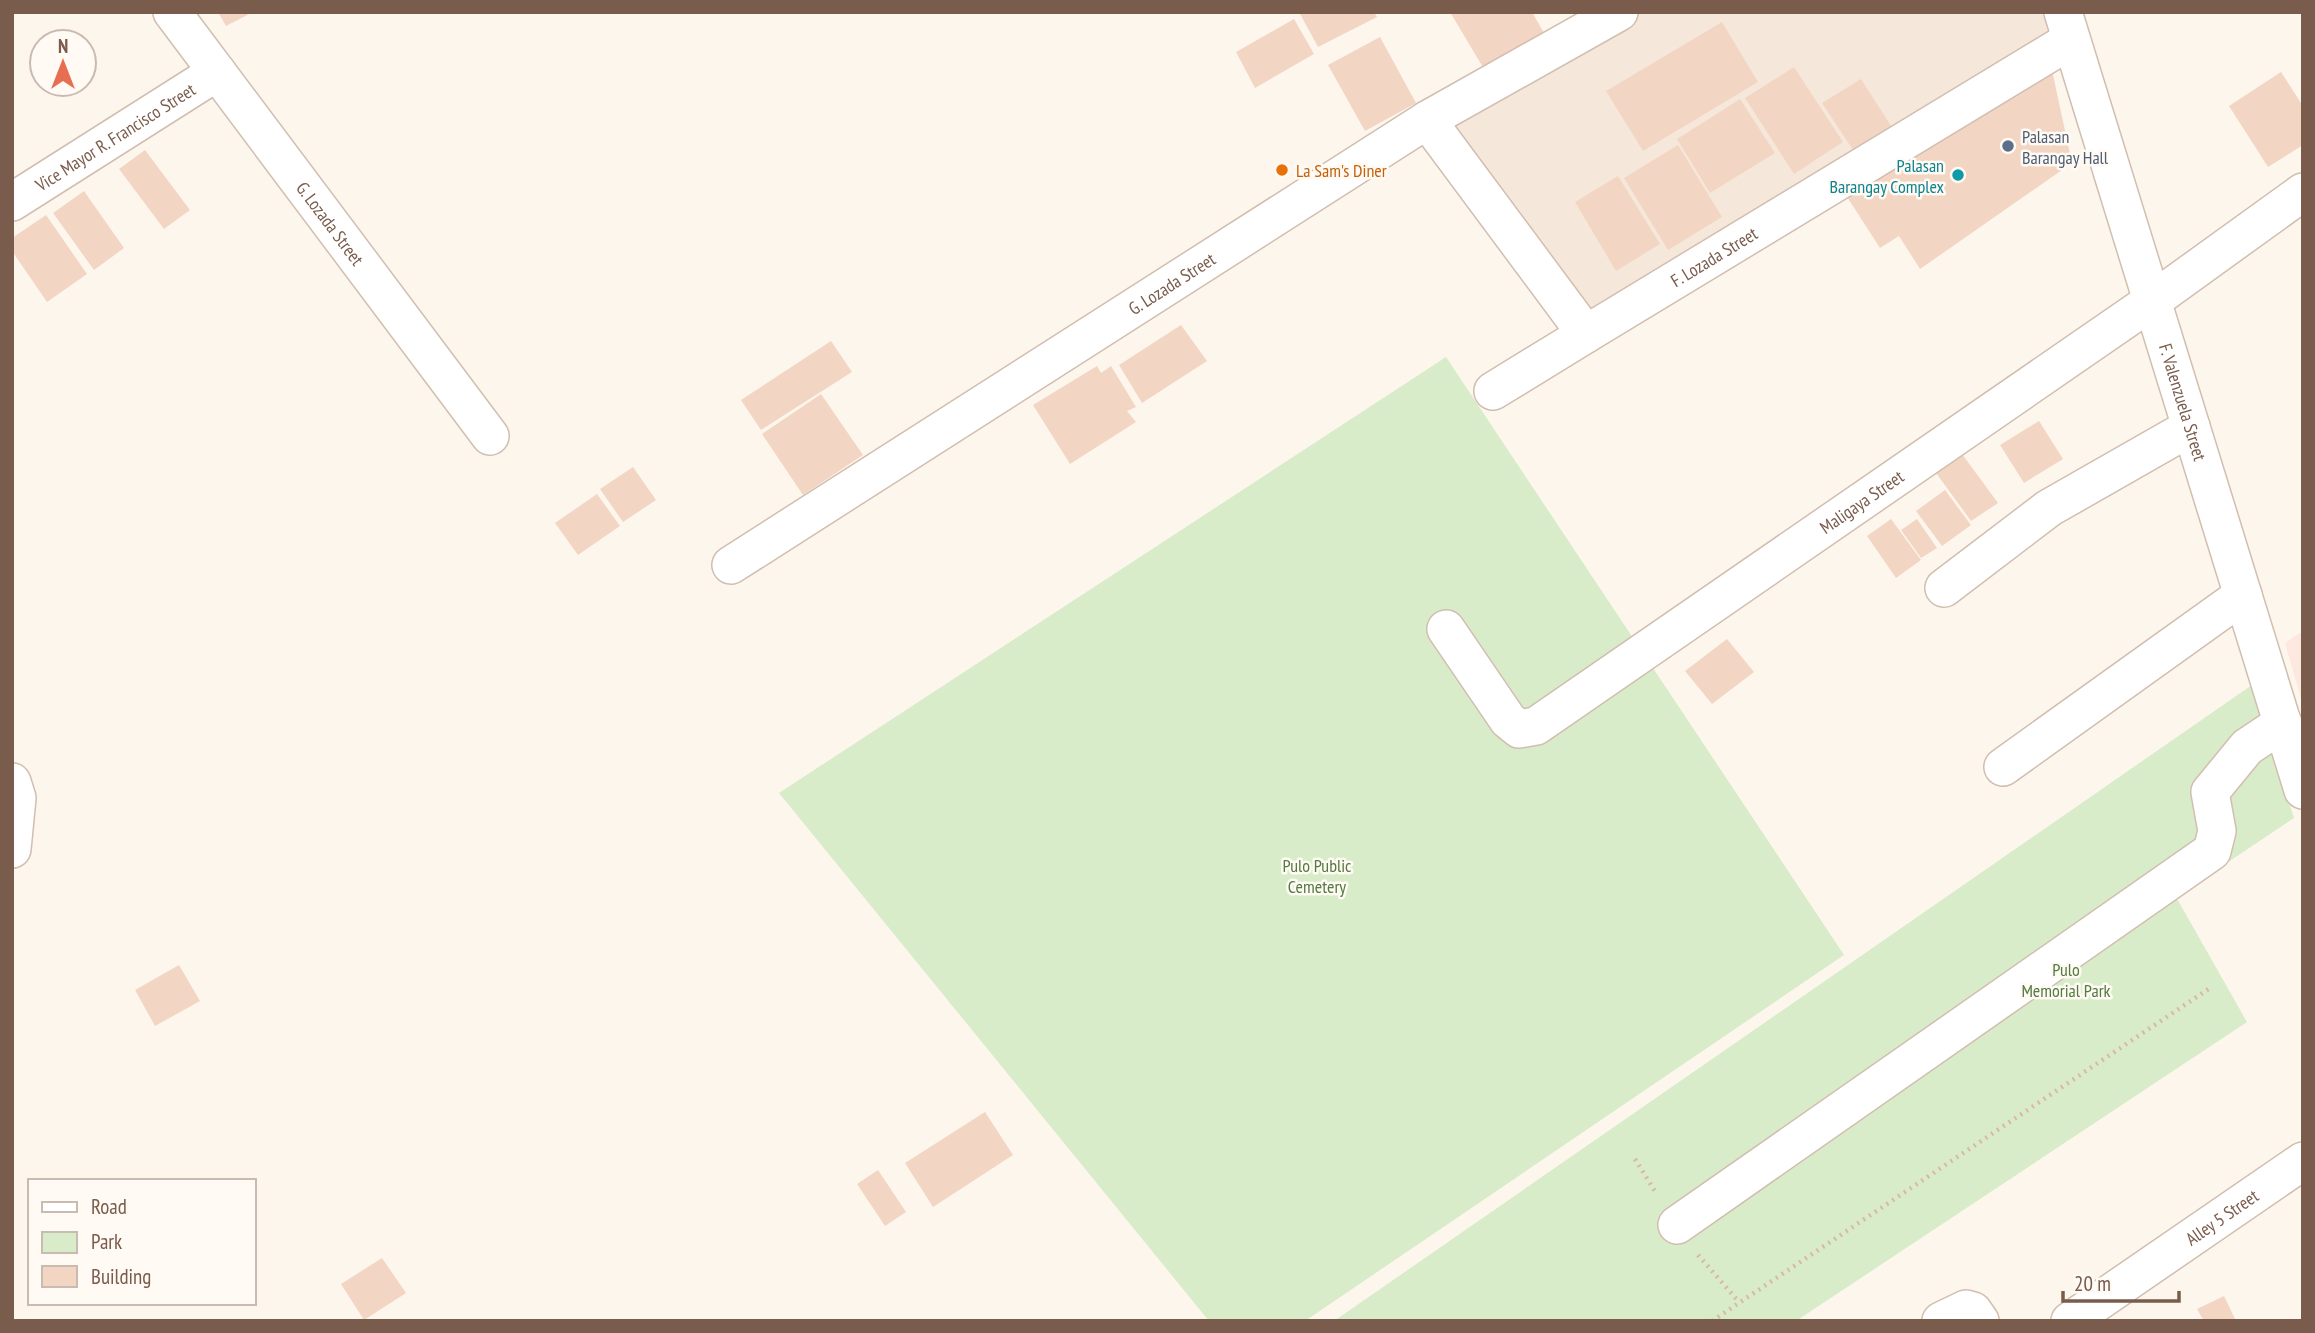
<svg xmlns="http://www.w3.org/2000/svg" width="2315" height="1333" font-family="'PT Sans Narrow',sans-serif">
  <style>
    .residential { fill: #f5e8da }
    .commercial { fill: #fde8e0 }
    .green { fill: #d8ecc9 }
    .building { fill: #f3d5c3 }
    .lines { fill: none; stroke-linecap: round; stroke-linejoin: round }
    .minor-casing { stroke: #d1beb0; stroke-width: 40 }
    .path { stroke: #d9b8a5; stroke-width: 4.5; stroke-dasharray: 2 5; stroke-linecap: butt }
    .minor { stroke: #fff; stroke-width: 37 }
    .service-dot { fill: #5c6f8a; stroke: #fffaf3; stroke-width: 2.5 }
    .food-dot { fill: #e8710a; stroke: #fffaf3; stroke-width: 2.5 }
    .culture-dot { fill: #0f9aa8; stroke: #fffaf3; stroke-width: 2.5 }
    .labels { text-anchor: middle; dominant-baseline: central; stroke-width: 5; stroke-linejoin: round; paint-order: stroke }
    .service-label { font-size: 18px; fill: #4e5e75; stroke: #fffaf3; text-anchor: start }
    .street-label { font-size: 18px; fill: #7a5c4d; stroke: #fffaf3 }
    .culture-label { font-size: 18px; fill: #0d838f; stroke: #fffaf3; text-anchor: end }
    .food-label { font-size: 18px; fill: #c56008; stroke: #fffaf3; text-anchor: start }
    .park-label { font-size: 18px; fill: #537a41; stroke: #fffaf3 }
  </style>
  <rect width="100%" height="100%" fill="#fdf6ec"/>
  <path class="residential" d="M1619 12H2063L2071 40 1586 334 1427 120Z"/>
  <path class="commercial" d="M2303 631V705L2285 643Z"/>
  <path class="green" d="M1446 357 1844 955 1305 1321H1209L779 793Z
    M2252 685 2294 818 2176 897 2247 1022 1796 1321H1334Z"/>
  <path class="building" d="M218 12H253L226 26Z
    M1299 12H1374L1377 17 1318 47Z
    M1450 12H1532L1544 33 1484 69Z
    M1294 19 1314 54 1255 88 1236 52Z
    M1722 22 1758 82 1643 151 1606 91Z
    M1380 37 1416 103 1365 131 1328 65Z
    M2050 61 2072 163 1920 269 1899 236 1880 248 1840 186Z
    M1794 67 1843 142 1794 174 1745 98Z
    M2281 72 2303 106V145L2268 167 2229 106Z
    M1861 79 1895 132 1857 156 1822 103Z
    M1740 99 1775 153 1710 193 1677 139Z
    M1678 145 1722 217 1668 250 1624 178Z
    M145 150 190 210 164 229 119 169Z
    M1618 176 1660 244 1616 271 1575 202Z
    M84 191 124 248 94 270 53 213Z
    M46 215 87 274 47 302 12 251V238Z
    M1181 325 1207 361 1142 403 1119 365Z
    M831 341 852 372 761 430 741 400Z
    M1097 366 1101 373 1111 366 1136 407 1127 411 1136 422 1070 464 1033 405Z
    M821 394 863 455 803 495 762 434Z
    M2039 421 2063 459 2024 483 2000 445Z
    M1962 454 1998 503 1971 521 1936 473Z
    M633 467 656 500 623 522 600 489Z
    M1945 490 1971 525 1942 546 1916 511Z
    M597 494 620 526 578 555 555 523Z
    M1891 519 1921 560 1896 578 1867 536Z
    M1917 519 1937 548 1921 558 1901 530Z
    M1727 639 1754 672 1712 704 1685 671Z
    M179 965 200 1001 155 1026 135 990Z
    M985 1112 1013 1155 933 1207 905 1163Z
    M878 1170 906 1212 885 1226 857 1184Z
    M382 1258 406 1293 364 1320 341 1284Z
    M2224 1296 2236 1321H2204L2197 1309Z"/>
  <g class="lines">
    <defs>
      <g id="minor">
        <path id="s1" d="M172 12 490 436"/>
        <path id="s2" d="M2063 12 2303 790"/>
        <path id="s3" d="M1427 120 1586 334 2071 40"/>
        <path id="s4" d="M12 202 217 72"/>
        <path d="M1493 391 1586 334"/>
        <path id="s5" d="M731 565 1427 120 1619 12"/>
        <path d="M1944 588 2049 508 2191 427"/>
        <path id="s6" d="M1446 629 1508 720 1519 729 1536 726 2152 301 2303 192"/>
        <path d="M2003 767 2243 595"/>
        <path d="M12 782 17 798 12 849"/>
        <path d="M1677 1225 2212 851 2217 831 2210 792 2247 747 2283 723"/>
        <path d="M1941 1321 1966 1309 1973 1311 1980 1321"/>
        <path id="s7" d="M2070 1321 2303 1161"/>
      </g>
    </defs>
    <use href="#minor" class="minor-casing"/>
    <path class="path" d="M1635 1159 1656 1193
      M1698 1255 1739 1302
      M1712 1321 2210 988"/>
    <use href="#minor" class="minor"/>
  </g>
  <circle class="service-dot" cx="2008" cy="146" r="7"/>
  <circle class="food-dot" cx="1282" cy="170" r="7"/>
  <circle class="culture-dot" cx="1958" cy="175" r="7"/>
  <g class="labels">
    <g class="service-label">
      <text x="2022" y="136">Palasan<tspan x="2022" dy="21">Barangay Hall</tspan></text>
    </g>
    <g class="street-label">
      <text stroke="none"><textPath href="#s4" startOffset="122">Vice Mayor R. Francisco Street</textPath></text>
      <text stroke="none"><textPath href="#s1" startOffset="264">G. Lozada Street</textPath></text>
      <text stroke="none"><textPath href="#s3" startOffset="416">F. Lozada Street</textPath></text>
      <text stroke="none"><textPath href="#s5" startOffset="523">G. Lozada Street</textPath></text>
      <text stroke="none"><textPath href="#s2" startOffset="408">F. Valenzuela Street</textPath></text>
      <text stroke="none"><textPath href="#s6" startOffset="537">Maligaya Street</textPath></text>
      <text stroke="none"><textPath href="#s7" startOffset="184">Alley 5 Street</textPath></text>
    </g>
    <g class="culture-label">
      <text x="1944" y="165">Palasan<tspan x="1944" dy="21">Barangay Complex</tspan></text>
    </g>
    <g class="food-label">
      <text x="1296" y="170">La Sam's Diner</text>
    </g>
    <g class="park-label">
      <text x="1317" y="865">Pulo Public<tspan x="1317" dy="21">Cemetery</tspan></text>
      <text x="2066" y="969">Pulo<tspan x="2066" dy="21">Memorial Park</tspan></text>
    </g>
  </g>
  <rect width="2315" height="1333" fill="none" stroke="#7a5c4d" stroke-width="28"/>
  <rect x="28" y="1179" width="228" height="126" fill="#fffaf3" stroke="#cabbb1" stroke-width="2"/>
  <rect x="42" y="1202" width="35" height="10" fill="#ffffff" stroke="#cabbb1" stroke-width="2"/>
  <text x="91" y="1214" font-size="21" fill="#7a5c4d">Road</text>
  <rect x="42" y="1232" width="35" height="21" fill="#d8ecc9" stroke="#cabbb1" stroke-width="2"/>
  <text x="91" y="1249" font-size="21" fill="#7a5c4d">Park</text>
  <rect x="42" y="1266" width="35" height="21" fill="#f3d5c3" stroke="#cabbb1" stroke-width="2"/>
  <text x="91" y="1284" font-size="21" fill="#7a5c4d">Building</text>
  <g transform="translate(63 63)"><circle r="33" fill="#fffaf3" stroke="#cabbb1" stroke-width="2"/>
  <path d="M0-5L12 26L0 18L-12 26Z" fill="#e76f51"/>
  <text y="-10" font-size="19" font-weight="bold" text-anchor="middle" fill="#7a5c4d">N</text>
  </g>
  <path d="M2063 1291v10h116v-10" fill="none" stroke="#7a5c4d" stroke-width="3.5"/>
  <text x="2074" y="1291" font-size="21" fill="#7a5c4d" stroke="#fffaf3" stroke-width="5" paint-order="stroke">20 m</text>
</svg>
